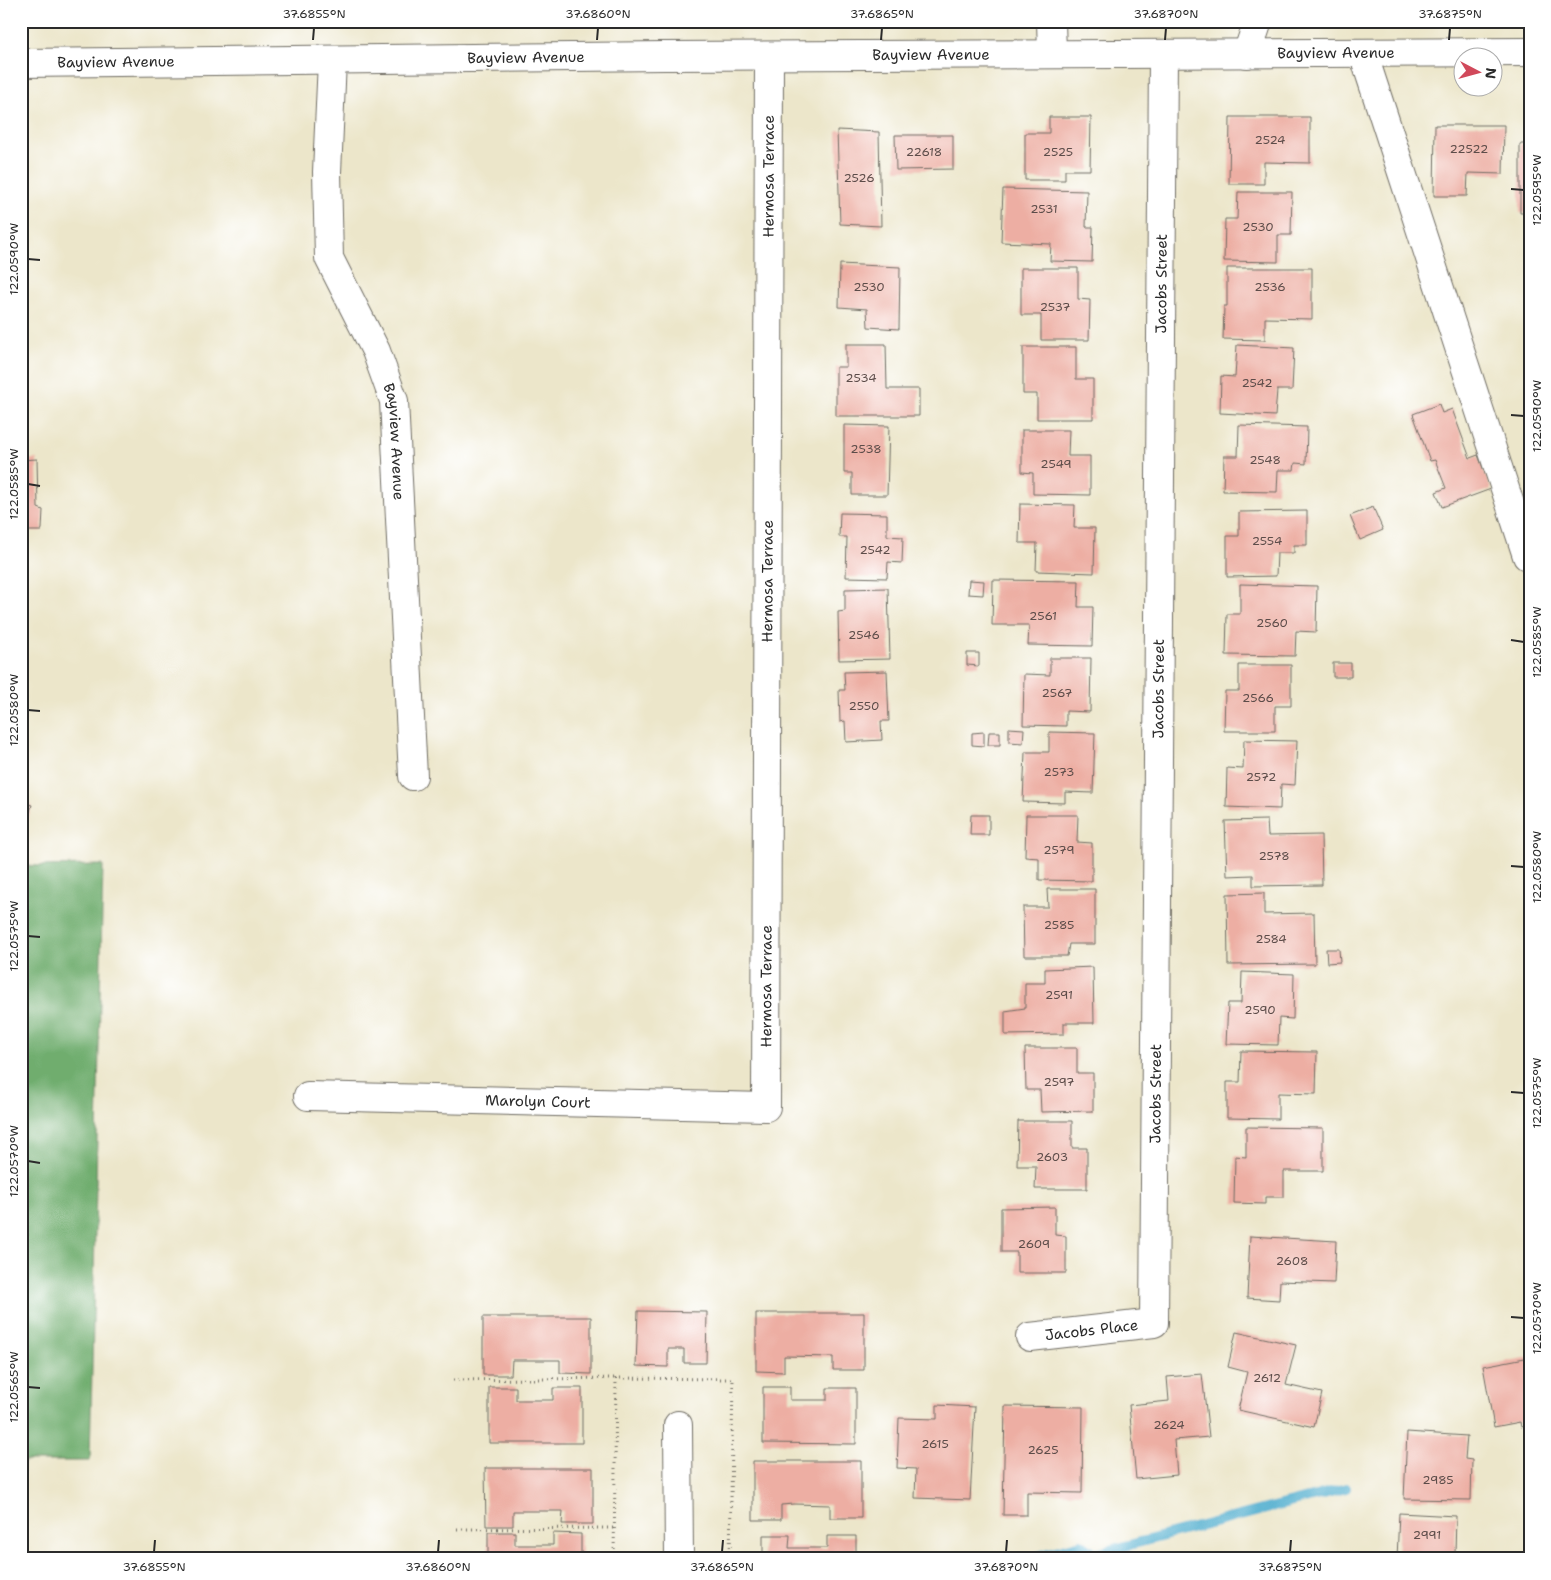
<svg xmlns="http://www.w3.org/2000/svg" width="1551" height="1580" font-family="'Shantell Sans',sans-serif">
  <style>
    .forest { fill: #70ad6e; stroke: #4e6c4c }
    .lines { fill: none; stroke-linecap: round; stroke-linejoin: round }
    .stream { stroke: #4fadce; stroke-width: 10 }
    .building { fill: #edaea3 }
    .minor-casing { stroke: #6f6c63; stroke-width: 30 }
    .path { stroke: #6f6c63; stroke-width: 3; stroke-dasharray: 1 4; stroke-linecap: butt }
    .minor { stroke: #fff; stroke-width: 28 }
    .ticks { fill: none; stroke: #2b2b2b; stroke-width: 2 }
    .labels { text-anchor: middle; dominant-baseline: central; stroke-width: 4.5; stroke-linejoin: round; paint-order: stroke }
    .number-label { font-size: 12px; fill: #5c4c49 }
    .street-label { font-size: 15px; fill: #2b2b2b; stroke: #fff }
    .neatline { fill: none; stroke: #2b2b2b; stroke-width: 2 }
    .ticks-label { font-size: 12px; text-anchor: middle; fill: #2b2b2b }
  </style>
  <rect width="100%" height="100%" fill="#fff"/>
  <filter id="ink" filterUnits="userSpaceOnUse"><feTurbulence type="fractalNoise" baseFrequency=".02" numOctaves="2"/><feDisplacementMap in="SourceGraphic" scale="10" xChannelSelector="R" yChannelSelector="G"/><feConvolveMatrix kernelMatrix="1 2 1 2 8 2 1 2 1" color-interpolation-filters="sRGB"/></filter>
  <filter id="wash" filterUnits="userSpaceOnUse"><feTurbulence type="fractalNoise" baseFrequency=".0096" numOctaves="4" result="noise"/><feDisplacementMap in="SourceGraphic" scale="20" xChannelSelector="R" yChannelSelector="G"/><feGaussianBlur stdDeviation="1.12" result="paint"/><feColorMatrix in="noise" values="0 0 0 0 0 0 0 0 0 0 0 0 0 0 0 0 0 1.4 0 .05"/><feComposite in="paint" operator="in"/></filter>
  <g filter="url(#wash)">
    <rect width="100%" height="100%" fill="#ece6ca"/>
    <path class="forest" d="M103 865 90 1461H24L21 1489V866Z"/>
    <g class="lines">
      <path class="stream" d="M1028 1559 1081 1544 1095 1554 1346 1488"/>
    </g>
    <g id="blocks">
      <path class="building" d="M1049 117H1091L1090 170H1065V180H1025V133H1049Z
        M1230 117H1310V163L1264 162V184H1229Z
        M1435 125H1504L1503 174 1468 173 1467 196H1434Z
        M837 130 879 132 881 226 840 224Z
        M895 135H953V169L896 170Z
        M1520 144H1530V213H1520Z
        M1003 189 1087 191 1086 227H1093L1092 262 1050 261 1051 244 1001 242Z
        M1238 192H1292L1291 235H1278V262L1224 261 1225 219H1237Z
        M840 264 900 267 899 329 868 327 867 309 839 307Z
        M1021 268H1078V299L1090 300 1089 340H1041V315H1021Z
        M1227 268H1312V319L1265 318V340L1223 339 1224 306H1227Z
        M846 344H886L887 389H919V416H836V367H846Z
        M1237 345 1294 348 1292 390H1277L1275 416 1220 413 1221 376 1235 377Z
        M1023 347H1076V379H1093V419H1037V394H1023Z
        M1439 404 1442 413 1452 409 1470 458 1478 455 1491 489 1442 507 1436 492 1446 488 1435 460 1430 461 1413 414Z
        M844 425 889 426 887 495H852V473H844Z
        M1239 425 1307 427 1306 464 1295 463 1294 470H1278L1277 492 1223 491 1224 456H1238Z
        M1022 430H1069L1068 456H1090V495L1033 494V473L1022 472Z
        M37 459 38 508 43 510 42 529 41 531H21V460Z
        M1020 504 1075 505 1074 528H1095L1094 573 1036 571 1037 543H1019Z
        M1373 507 1383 530 1360 540 1350 516Z
        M1307 511V545H1294V553H1277L1276 576 1227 577V536H1239V512Z
        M840 513 887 514V536L903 537 902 563 888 562 887 578 846 577 847 537H839Z
        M969 580 984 581 983 595 968 594Z
        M993 580 1079 581 1078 607H1093L1092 646 1028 645 1029 625H992Z
        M1240 584 1317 586 1316 632 1296 631 1295 656 1226 655 1227 614H1240Z
        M888 588 890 659 839 660 838 612 845 611V589Z
        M967 653H979V666L967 665Z
        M1050 658H1091L1090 712 1066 711V726L1023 725 1024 674 1050 675Z
        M1333 663H1351V677H1333Z
        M1239 665H1291V706H1275V731H1224L1225 691H1239Z
        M887 671 889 721H881L882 740 846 742 845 721 840 722 839 690H845L844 672Z
        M1009 728 1024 729 1023 743 1009 742Z
        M984 732V746L972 745V733Z
        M989 732H1000V745H988Z
        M1049 732 1095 733 1093 793 1065 792V803L1023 802 1025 752H1049Z
        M1244 740 1297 741 1295 785 1281 784 1280 809 1226 807 1227 768 1243 769Z
        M21 802 32 805 22 835H21Z
        M971 815H989V835H970Z
        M1026 815H1078L1077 842 1092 843V881L1039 880V858L1025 857Z
        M1267 820 1268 836 1321 835 1322 885 1253 886V875L1227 876 1225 821Z
        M1047 889H1095V944H1069L1067 956H1024L1023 907H1048Z
        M1264 893V914L1314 913 1315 964 1228 965 1227 894Z
        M1326 949H1339L1340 962 1327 963Z
        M1093 967 1094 1023H1064V1034L1005 1035V1011L1025 1008V983H1045V969Z
        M1242 972 1294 974 1293 1019 1279 1018 1278 1045 1226 1044 1228 1003H1241Z
        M1025 1048H1077V1073H1093V1111L1041 1112 1040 1090H1026Z
        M1241 1051 1317 1052 1316 1094 1278 1093V1119L1227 1118V1082H1240Z
        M1018 1121H1072V1148H1087V1189H1035L1036 1166H1017Z
        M1246 1127 1323 1128V1171H1284V1197H1265V1204L1234 1203 1235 1156 1246 1157Z
        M1055 1207V1235L1066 1236V1273H1017V1252H1001V1208Z
        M1250 1236 1336 1241 1334 1283 1280 1281 1279 1300 1247 1298Z
        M638 1311 707 1312 706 1363H684V1349H668V1367L636 1366Z
        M756 1313H864V1370H833V1357L784 1356V1372L756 1371Z
        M483 1317H591V1374L560 1373V1360H512L511 1375H483Z
        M1236 1332 1296 1345 1286 1385 1322 1393 1314 1427 1238 1410 1247 1372 1228 1367Z
        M1530 1357V1425L1521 1427 1520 1422 1494 1427 1483 1366Z
        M1202 1374 1209 1437 1174 1440 1177 1475 1136 1479 1129 1405 1169 1401 1167 1377Z
        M489 1387H516V1400H553V1388H582V1443H489Z
        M763 1387H790V1400H827V1388H856V1444L763 1443Z
        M937 1405 975 1407 970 1500 915 1498 916 1469 897 1468 899 1418 937 1419Z
        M1005 1406 1083 1407 1082 1493 1027 1492V1515H1003Z
        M1407 1432 1467 1436 1465 1459 1472 1460 1471 1500 1404 1499Z
        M753 1461H861V1518H830V1505L794 1504 781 1505V1520H753Z
        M485 1468H593V1524H562L563 1511H513V1526H486Z
        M1399 1513 1456 1516 1455 1554H1458V1559H1397Z
        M488 1532H515V1545H553V1533L581 1534V1559H488Z
        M763 1535H790L789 1548H827V1536H856V1559H763Z"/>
    </g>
  </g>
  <g filter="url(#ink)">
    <use href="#blocks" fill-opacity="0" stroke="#6f6c63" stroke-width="1"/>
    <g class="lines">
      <defs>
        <g id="minor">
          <path d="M1051 21 1052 53"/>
          <path d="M1363 53 1527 556"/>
          <path d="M1247 54 1258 21"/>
          <path id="s1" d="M332 61 327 172 329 258 376 351 394 401 413 776"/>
          <path id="s2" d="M21 63 665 56 1530 52"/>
          <path id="s3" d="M308 1096 766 1107 769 57"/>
          <path id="s4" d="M1030 1337 1154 1323 1163 55"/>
          <path d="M678 1425 679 1559"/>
        </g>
      </defs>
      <use href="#minor" class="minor-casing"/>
      <path class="path" d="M453 1380 616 1378
        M457 1529 614 1528
        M614 1559 616 1378 733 1379 730 1559"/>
      <use href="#minor" class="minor"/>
    </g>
  </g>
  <path class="ticks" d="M313 40 314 28M597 40 598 28M881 40 882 28M1165 40 1166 28M1449 40 1450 28M1511 189 1524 190M28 259 40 260M1511 415 1524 416M28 484 40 486M1511 640 1524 642M28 710 40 711M1511 866 1524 867M28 936 40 937M1511 1092 1524 1093M28 1161 40 1163M1511 1317 1524 1318M28 1387 40 1388M154 1552 155 1540M438 1552 439 1540M722 1552 723 1540M1006 1552 1007 1540M1290 1552 1291 1540"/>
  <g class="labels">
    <g class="number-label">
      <text x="1270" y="140">2524</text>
      <text x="1469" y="149">22522</text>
      <text x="924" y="152">22618</text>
      <text x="1058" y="152">2525</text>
      <text x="859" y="178">2526</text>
      <text x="1044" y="209">2531</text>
      <text x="1258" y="227">2530</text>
      <text x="869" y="287">2530</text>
      <text x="1270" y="287">2536</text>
      <text x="1055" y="307">2537</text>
      <text x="861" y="378">2534</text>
      <text x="1257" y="383">2542</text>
      <text x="866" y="449">2538</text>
      <text x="1265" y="460">2548</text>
      <text x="1056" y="464">2549</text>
      <text x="1267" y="541">2554</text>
      <text x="875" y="550">2542</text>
      <text x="1043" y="616">2561</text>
      <text x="1272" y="623">2560</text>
      <text x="864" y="635">2546</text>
      <text x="1057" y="693">2567</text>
      <text x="1258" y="698">2566</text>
      <text x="864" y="706">2550</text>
      <text x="1059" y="772">2573</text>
      <text x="1261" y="777">2572</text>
      <text x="1059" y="850">2579</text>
      <text x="1274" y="856">2578</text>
      <text x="1059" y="925">2585</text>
      <text x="1271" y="939">2584</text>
      <text x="1059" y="995">2591</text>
      <text x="1260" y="1010">2590</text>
      <text x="1059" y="1082">2597</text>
      <text x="1052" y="1157">2603</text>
      <text x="1034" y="1244">2609</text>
      <text x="1292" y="1261">2608</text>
      <text x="1267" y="1378">2612</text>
      <text x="1169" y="1425">2624</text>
      <text x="935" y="1444">2615</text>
      <text x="1043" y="1450">2625</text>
      <text x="1438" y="1480">2985</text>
      <text x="1427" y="1535">2991</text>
    </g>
    <g class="street-label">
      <text stroke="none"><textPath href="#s2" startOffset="1315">Bayview Avenue</textPath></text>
      <text stroke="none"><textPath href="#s2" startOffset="910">Bayview Avenue</textPath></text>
      <text stroke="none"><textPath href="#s2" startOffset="505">Bayview Avenue</textPath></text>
      <text stroke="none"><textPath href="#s2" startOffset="95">Bayview Avenue</textPath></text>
      <text stroke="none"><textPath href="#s3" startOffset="1389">Hermosa Terrace</textPath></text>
      <text stroke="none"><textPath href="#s4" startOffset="1164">Jacobs Street</textPath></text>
      <text stroke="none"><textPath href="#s1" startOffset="395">Bayview Avenue</textPath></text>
      <text stroke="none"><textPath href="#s3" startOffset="984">Hermosa Terrace</textPath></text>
      <text stroke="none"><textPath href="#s4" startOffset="759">Jacobs Street</textPath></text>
      <text stroke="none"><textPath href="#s3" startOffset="579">Hermosa Terrace</textPath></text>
      <text stroke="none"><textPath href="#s4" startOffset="354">Jacobs Street</textPath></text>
      <text stroke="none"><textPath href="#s3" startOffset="230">Marolyn Court</textPath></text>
      <text stroke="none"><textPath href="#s4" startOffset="62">Jacobs Place</textPath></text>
    </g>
  </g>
  <rect width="1551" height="1580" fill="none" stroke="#fff" stroke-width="55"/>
  <g transform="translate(1478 72) rotate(96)"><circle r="24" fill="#ffffff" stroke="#aaaaaa"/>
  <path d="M0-4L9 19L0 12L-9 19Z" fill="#d1495b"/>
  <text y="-8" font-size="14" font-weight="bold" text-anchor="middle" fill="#2b2b2b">N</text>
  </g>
  <rect x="28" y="28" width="1496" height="1524" class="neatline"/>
  <g class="ticks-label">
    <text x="314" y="18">37.6855°N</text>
    <text x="598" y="18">37.6860°N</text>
    <text x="882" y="18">37.6865°N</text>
    <text x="1166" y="18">37.6870°N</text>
    <text x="1450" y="18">37.6875°N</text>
    <text transform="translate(1537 190) rotate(-90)" y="4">122.0595°W</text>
    <text transform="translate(14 259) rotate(-90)" y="4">122.0590°W</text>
    <text transform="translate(1537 416) rotate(-90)" y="4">122.0590°W</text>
    <text transform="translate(14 484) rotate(-90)" y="4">122.0585°W</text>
    <text transform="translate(1537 642) rotate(-90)" y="4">122.0585°W</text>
    <text transform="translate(14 710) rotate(-90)" y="4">122.0580°W</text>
    <text transform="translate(1537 867) rotate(-90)" y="4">122.0580°W</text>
    <text transform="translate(14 936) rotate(-90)" y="4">122.0575°W</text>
    <text transform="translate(1537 1093) rotate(-90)" y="4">122.0575°W</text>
    <text transform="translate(14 1161) rotate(-90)" y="4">122.0570°W</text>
    <text transform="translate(1537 1318) rotate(-90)" y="4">122.0570°W</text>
    <text transform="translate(14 1387) rotate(-90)" y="4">122.0565°W</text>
    <text x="154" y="1571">37.6855°N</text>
    <text x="438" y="1571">37.6860°N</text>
    <text x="722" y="1571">37.6865°N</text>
    <text x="1006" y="1571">37.6870°N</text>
    <text x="1290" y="1571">37.6875°N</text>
  </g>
</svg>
